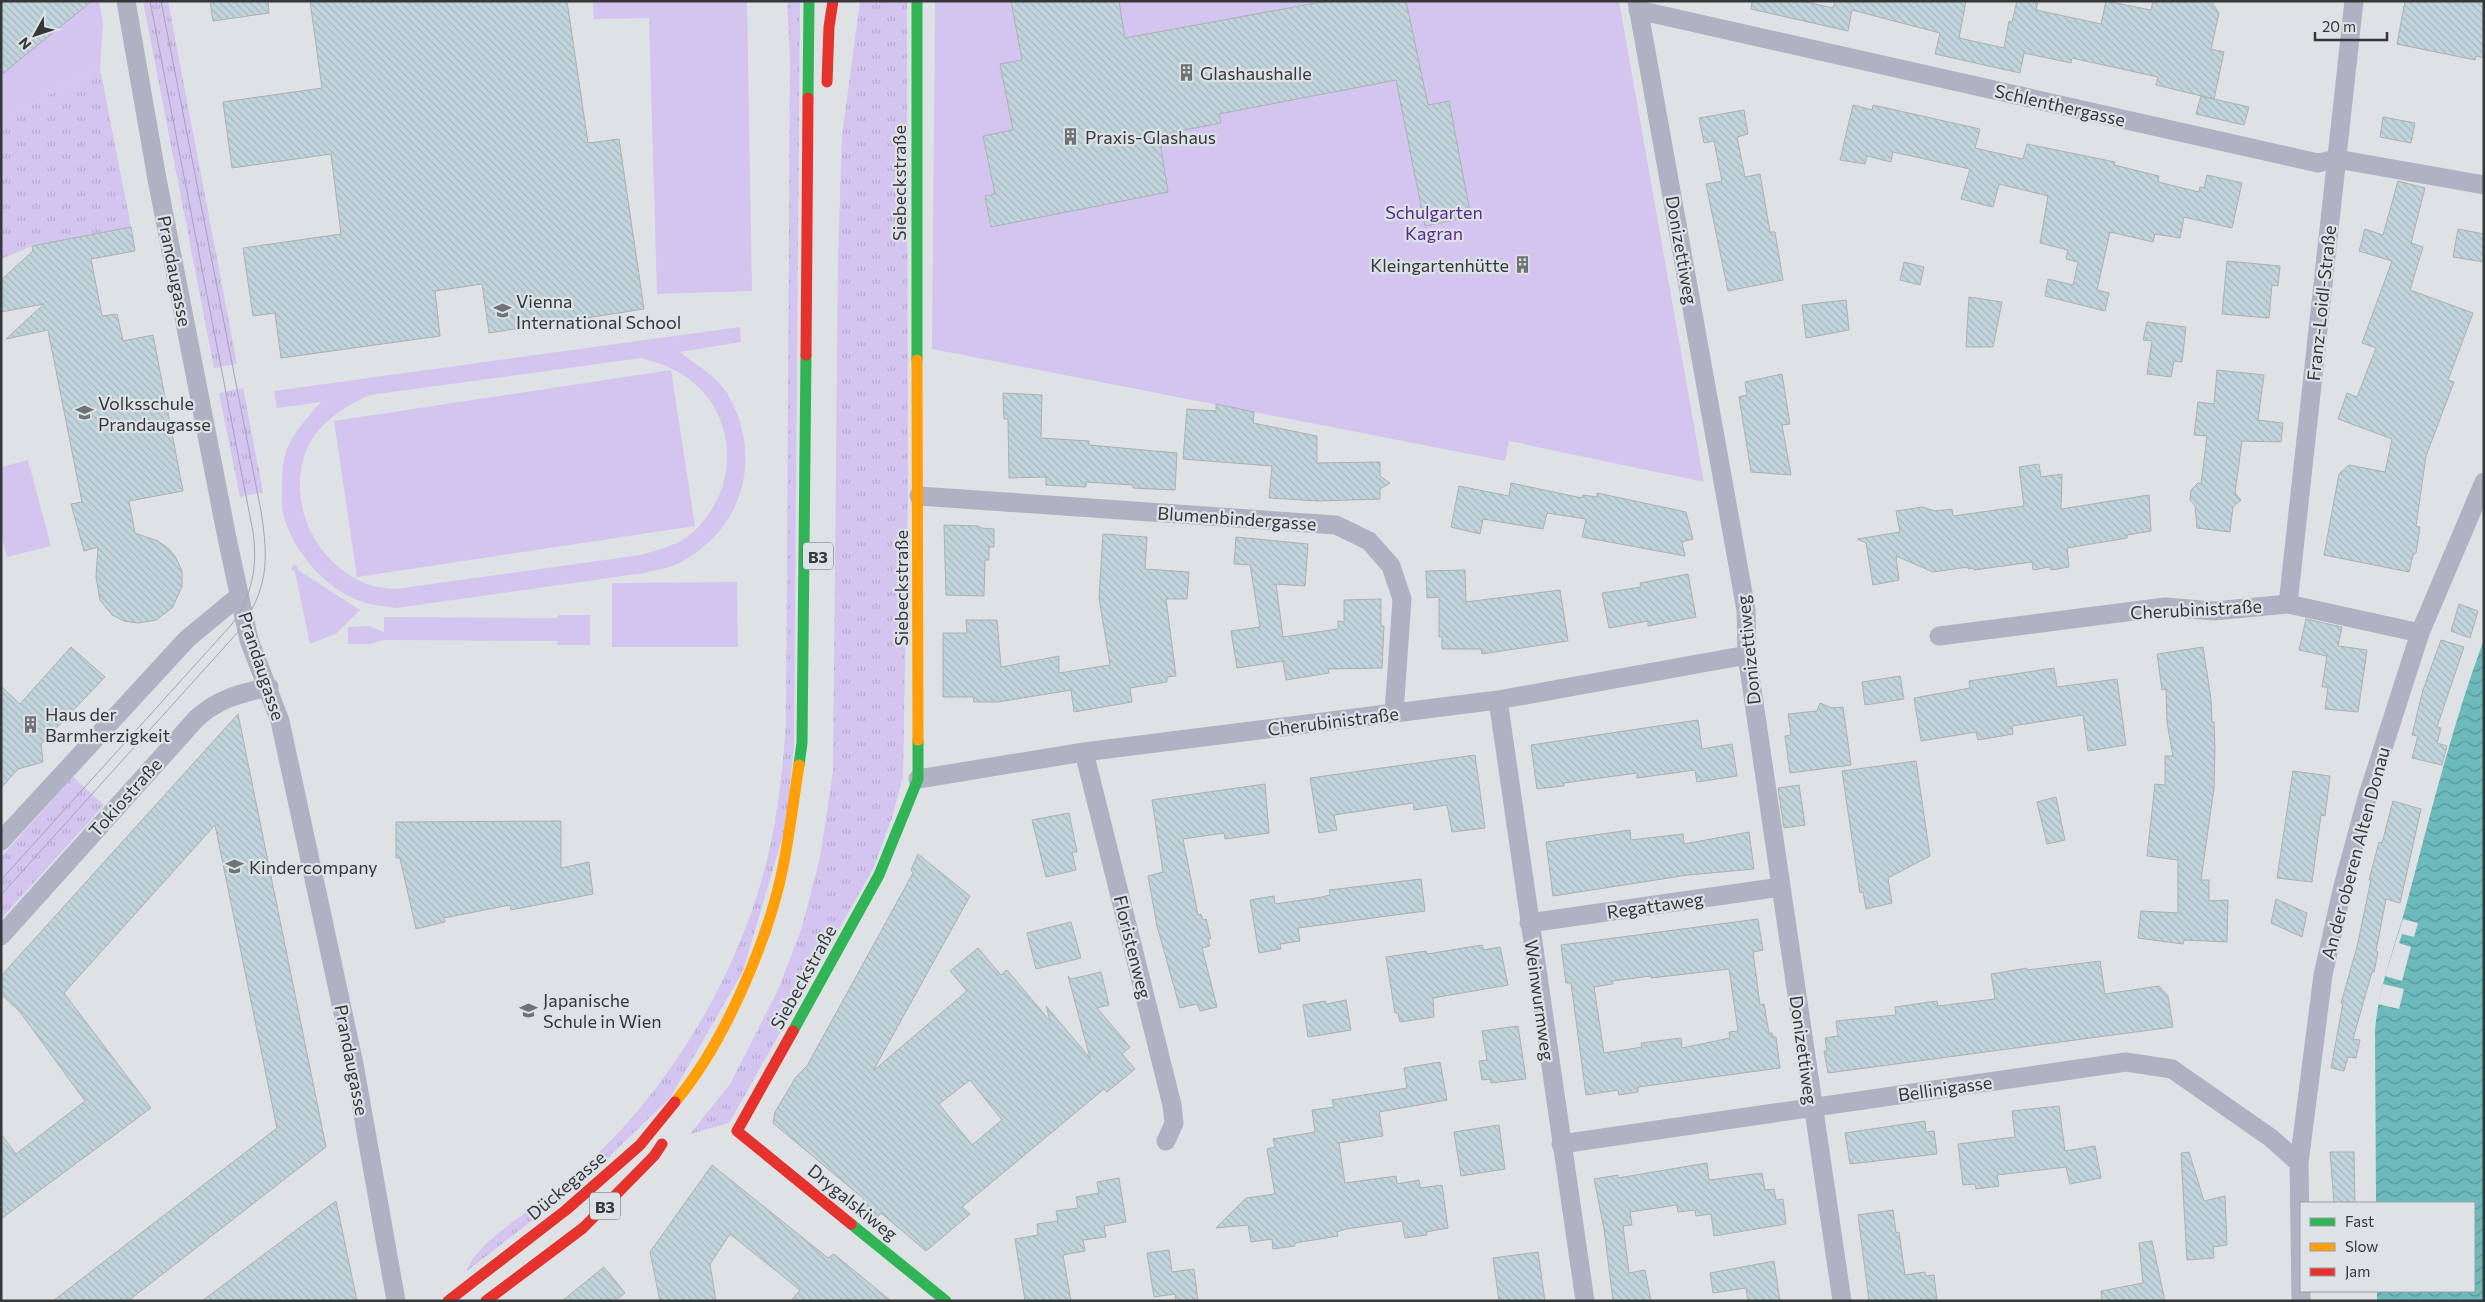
<svg xmlns="http://www.w3.org/2000/svg" width="2485" height="1302" font-family="Commissioner,sans-serif">
  <style>
    .grass { fill: url(#grass-tufts) }
    .garden { fill: #d3c5f0; fill-rule: evenodd }
    .water { fill: url(#water-waves) }
    .pier { fill: #dfe2e5 }
    .building { fill: url(#building-back-hatch); stroke: #adb0b2; fill-rule: evenodd }
    .lines { fill: none; stroke-linecap: round; stroke-linejoin: round }
    .street { stroke: #aeb2c3; stroke-width: 19 }
    .fast { stroke: #30b455; stroke-width: 11 }
    .slow { stroke: #ff9f0a; stroke-width: 11 }
    .jam { stroke: #e5322d; stroke-width: 11 }
    .tram { stroke: #a3a5ae; stroke-width: 1 }
    .labels { text-anchor: middle; dominant-baseline: central; stroke-width: 4.5; stroke-linejoin: round; paint-order: stroke }
    .shield { fill: #dde2e7; stroke: #676a6d; stroke-width: 1 }
    .shield-label { font-size: 16px; font-weight: bold; fill: #353739 }
    .poi-label { font-size: 18px; fill: #353739; stroke: #dde2e7; text-anchor: start }
    .street-label { font-size: 18px; fill: #353739; stroke: #dde2e7 }
    .park-label { font-size: 18px; fill: #582c8b; stroke: #dde2e7 }
  </style>
  <defs>
    <pattern id="grass-tufts" width="24" height="20" patternUnits="userSpaceOnUse" patternTransform="scale(1.25)"><rect width="24" height="20" fill="#d3c5f0"/><path d="M3 7l-1-3M5 7V3M7 7l1-3M15 17l-1-3M17 17v-4M19 17l1-3" fill="none" stroke="#b6aacf"/></pattern>
    <pattern id="water-waves" width="16" height="10" patternUnits="userSpaceOnUse" patternTransform="scale(1.25)"><rect width="16" height="10" fill="#6dbabd"/><path d="M0 5q4-4 8 0t8 0" fill="none" stroke="#5a989b"/></pattern>
    <pattern id="building-back-hatch" width="6" height="6" patternUnits="userSpaceOnUse" patternTransform="scale(1.25)"><rect width="6" height="6" fill="#c1d4dc"/><path d="M-1 5l2 2M0 0l6 6M5-1l2 2" fill="none" stroke="#a6b7be"/></pattern>
  </defs>
  <rect width="100%" height="100%" fill="#dfe2e5"/>
  <path class="grass" d="M143 1H168L237 364 214 368Z
    M787 1H800L794 745 786 825 743 971 670 1098 588 1177 467 1271C473 1246 529 1211 550 1195 573 1176 599 1154 620 1131 692 1052 747 951 770 847 779 806 783 765 786 723L790 60Z
    M860 1H907L908 497 903 777 892 818 873 869 729 1123 690 1134 730 1084 778 990 802 927 820 858 833 771 838 256 842 136Z
    M100 68 131 227 32 246 1 259V120Z
    M243 388 263 492 240 497 219 393Z
    M73 777 104 805 1 919V857Z"/>
  <path class="garden" d="M1 1H99L103 24 100 68 1 120Z
    M593 1H747L752 291 657 294 649 18 594 19Z
    M935 1H1619L1704 482 1509 441 1505 461 932 349Z
    M740 327 741 342 680 352C697 366 719 377 730 398 763 461 742 532 677 564 667 569 654 570 644 573L396 608C386 606 375 606 366 603 327 592 292 551 283 513 281 506 282 498 282 490 282 477 282 461 287 449 295 430 308 417 321 402L277 408 274 391ZM641 358C650 361 661 363 670 368 737 398 746 485 692 533 677 546 658 550 640 555L396 589C387 588 378 588 370 585 329 570 302 532 300 489 299 471 304 450 315 435 329 416 348 405 370 395Z
    M671 370 695 526 357 577 334 421Z
    M28 460 51 546 7 557 1 535V467Z
    M294 564 297 566 298 570 360 610 337 633 310 644 295 572 291 569Z
    M737 582 738 647H612V583Z
    M558 615H590V645H558L557 641 384 640 370 644H348V627L369 626 384 632V617L557 618Z"/>
  <path class="water" d="M2484 639V1301H2377V1291H2474V1203H2376L2375 1031C2378 987 2395 947 2406 906 2430 816 2452 726 2484 639Z"/>
  <path class="pier" d="M2403 919 2418 923 2414 937 2402 934 2399 943 2411 947 2402 981 2385 976Z
    M2383 984 2404 989 2399 1009 2378 1004Z"/>
  <path class="building" d="M1 1H92L1 75Z
    M210 1H268L269 13 213 21Z
    M310 1H567L588 143 619 139 644 309 489 333 482 284 435 291 440 336 281 358 275 313 253 316 243 248 341 234 331 154 232 168 223 102 322 88Z
    M1011 1H1119L1125 38 1327 1H1406L1428 105 1449 101 1471 217 1425 226 1396 80 1219 114 1221 123 1159 135 1168 192 991 227 985 196 995 194 983 136 1013 130 1000 64 1022 60Z
    M1752 1H1802L1833 8 1835 1H1966L1959 38 2004 48 2009 21 2012 22 2017 1H2038L2036 10 2101 24 2106 1 2151 10 2153 1H2211L2219 13 2211 49 2224 52 2214 99 2156 85 2158 77 2072 58 2071 63 2024 53 2020 73 1935 54 1940 33 1852 10 1848 31 1751 9Z
    M2405 1H2484V58L2476 56 2475 60 2397 44Z
    M2201 96 2249 107 2244 125 2196 114Z
    M1853 105 1872 110 1873 105 1980 129 1975 148 2023 159 2027 144 2115 162 2114 165 2159 176 2158 182 2199 192 2200 187 2204 188 2207 175 2242 183 2232 228 2184 217 2180 238 2155 234 2153 242 2110 232 2097 290 2109 293 2105 311 2045 296 2048 279 2073 285 2078 262 2066 259 2068 250 2040 243 2048 196 1999 184 1993 207 1961 199 1970 169 1893 152 1891 162 1867 156 1865 164 1840 160Z
    M1744 110 1748 134 1737 137 1745 177 1760 174 1770 232H1775L1783 280 1728 291 1706 184 1722 181 1714 141 1704 143 1699 118Z
    M2383 117 2415 123 2411 143 2380 137Z
    M2398 181 2425 188 2411 243 2423 247 2410 290 2473 313 2448 380 2454 382 2426 456 2416 526 2420 527 2416 553 2413 555 2409 572 2324 555 2339 474 2349 465 2385 472 2392 439 2338 419 2347 393 2357 397 2376 348 2362 343 2392 261 2359 251 2365 229 2383 235Z
    M131 227 135 251 91 259 102 316 117 314 123 341 153 335 183 491 129 501 135 533 158 541 169 549 175 556 182 571V587L172 608 156 620 138 623 124 621 112 615 100 600 96 577 98 547 84 551 71 504 82 502 48 330 6 339 44 304 1 312V280L33 251 32 246Z
    M2458 229 2484 234V262L2453 257Z
    M2227 261 2280 266 2278 286 2272 285 2269 318 2222 314Z
    M1904 262 1924 267 1920 285 1900 280Z
    M1969 297 2002 302 1993 347H1966Z
    M1846 300 1849 330 1806 338 1802 305Z
    M2147 322 2186 327 2182 362 2174 361 2171 377 2147 374 2152 341 2143 340Z
    M2217 370 2264 375 2258 420 2283 423 2281 442 2242 441 2235 493 2241 500 2233 507 2230 532 2197 528 2195 506 2190 500 2191 490 2198 483 2201 484 2207 436 2194 435 2198 402 2214 404Z
    M1782 374 1790 424 1782 425 1791 475 1751 472 1739 397 1747 395 1745 382Z
    M1003 393 1042 395 1041 438 1089 441V445L1177 453 1175 490 1133 488V485L1086 482V487L1046 485V477L1009 478 1008 419H1004Z
    M1216 404 1254 412 1253 423 1317 436V463L1380 462V476L1390 483 1380 489V499L1319 501 1269 498 1272 466 1183 459 1187 409 1216 411Z
    M2039 464 2041 477 2062 474 2061 509 2149 495 2151 531 2127 535V538L2067 548 2069 567 2051 570 2050 567 2033 570 2032 562 1974 570V568L1968 569V567L1933 572 1896 556 1899 580 1873 585 1866 543 1857 539 1900 532 1896 511 1922 507 1935 511 1952 509 1953 516 2024 506 2019 467Z
    M1511 483 1582 498 1583 495 1597 497V493L1686 512 1693 539 1682 542 1685 556 1582 537 1586 519 1547 513 1543 529 1483 519 1480 534 1451 527 1459 486 1509 496Z
    M944 525 979 526 981 528 994 529V547H989V560H985L984 596 946 595Z
    M1103 534 1147 537 1145 569 1189 572 1187 599H1166L1176 676 1167 677V682L1130 688 1132 702 1074 712 1071 690 998 702H974L973 697H943V633H967L966 620H997L1001 667 1059 656V673L1110 665 1099 598Z
    M1236 537 1308 544 1305 586 1276 584 1283 637 1338 629V621L1344 622V600L1381 599V626H1384L1382 668 1328 669 1329 673 1286 680 1283 661 1237 668 1231 631 1260 627 1250 565 1234 564Z
    M1465 570 1466 602 1560 590 1568 641 1482 654 1481 649H1442V637H1439V597L1427 598 1426 571Z
    M1688 574 1696 617 1648 626V621L1609 628 1602 593 1641 587 1640 583Z
    M2459 604 2478 611 2470 638 2451 631Z
    M2306 619 2342 627 2338 646 2367 650 2358 712 2325 709 2328 687H2322L2327 656 2299 650Z
    M2441 640 2464 647 2437 727 2441 728 2437 743 2447 746 2442 765 2412 758 2418 736 2412 735 2423 690Z
    M71 647 105 677 41 744 43 762 18 769 1 788V686L20 704Z
    M2203 647 2211 699 2212 722H2214L2215 749 2214 788 2201 880H2209V901L2228 900 2227 942 2184 940 2183 944 2138 938 2141 911 2178 913V860L2147 856 2155 784 2165 785V756H2173L2167 722 2166 689 2162 690 2157 654Z
    M2054 668 2057 687 2117 679 2126 745 2088 751 2083 715 2012 726 2013 734 1978 740 1976 732 1921 741 1914 698 1970 688 1969 681Z
    M1900 676 1904 699 1865 705 1862 682Z
    M1820 703 1832 708 1843 707 1851 765 1790 773 1785 736 1791 735 1788 714 1817 711Z
    M238 714 326 1147 128 1301H53L277 1128 215 825 64 993 151 1108 1 1219V1134L16 1154 85 1101 20 1012 1 994V976Z
    M1698 720 1702 749 1732 744 1737 776 1697 782 1695 770 1637 778V773L1564 783V786L1537 789 1531 745Z
    M1475 755 1485 828 1452 832 1447 805 1414 810 1413 803 1334 815 1337 830 1319 833 1310 778Z
    M1916 761 1930 856 1888 878 1892 903 1866 909 1863 892 1860 893 1842 771Z
    M2293 771 2330 776 2325 816 2321 815 2312 882 2277 878Z
    M1265 784 1269 833 1225 839 1224 833 1183 839 1198 915 1201 914 1203 920 1206 919 1211 939H1208L1210 946 1202 948 1217 1007 1200 1011 1197 1004 1180 1008 1157 926 1148 876 1163 872 1152 800Z
    M1799 785 1805 825 1784 828 1778 788Z
    M2056 797 2065 840 2047 844 2037 802Z
    M2393 801 2421 809 2400 903 2386 899 2376 951 2378 952 2374 972H2372L2353 1039 2360 1040 2356 1058 2348 1057 2344 1071 2331 1068 2343 1003H2341L2357 947 2371 880H2369L2379 842 2382 843Z
    M1069 813 1077 852H1072L1076 870 1046 877 1032 820Z
    M561 821V868L589 862 593 894 511 910 510 905 444 918 445 922 416 929 400 858H396V822Z
    M1630 830 1631 840 1683 834 1684 844 1749 832 1754 869 1688 875 1553 896 1546 842Z
    M918 854 970 896 873 1071 967 991 950 971 978 948 1001 975 1007 970 1050 1021 1046 1006 1090 1058 1068 976 1071 979 1101 972 1109 1005 1097 1008 1130 1047 1122 1054 1135 1069 1107 1092 1104 1089 962 1207 970 1214 926 1251 881 1213 876 1219 860 1205 864 1199 773 1123 775 1112 796 1077 807 1066 913 873 911 870ZM970 1080 1002 1120 972 1145 939 1104Z
    M1421 879 1425 911 1298 928 1300 941 1280 944 1281 949 1259 953 1250 900 1274 896 1275 904 1317 898 1330 895 1329 890Z
    M2276 899 2307 913 2302 937 2271 923Z
    M1758 919 1763 950 1753 952 1760 1005 1764 1004 1769 1033H1772L1773 1037H1776L1780 1068 1638 1087V1092L1619 1095 1618 1090 1586 1095 1571 983H1566L1561 945ZM1729 969 1738 1031 1729 1032 1730 1038 1682 1048 1681 1038 1641 1043 1642 1047 1604 1053 1594 987 1613 984 1612 981 1651 976V978Z
    M1071 922 1081 958 1036 969 1027 933Z
    M1482 945 1484 950 1500 947 1508 985 1433 998 1434 1017 1400 1022 1398 1013H1395L1386 957 1426 951 1427 954Z
    M2100 961 2105 994 2159 986 2168 996 2173 1027 1828 1073 1824 1051H1827L1825 1038 1838 1036 1836 1021 1896 1015 1895 1007 1937 1001 1938 1006 1995 999 1991 974 2027 968V970Z
    M1346 1000 1351 1030 1308 1037 1303 1005 1325 1001 1326 1004Z
    M1518 1026 1526 1079 1491 1083 1490 1079 1482 1080 1479 1061 1487 1060 1482 1031Z
    M1440 1062 1447 1100 1379 1112 1383 1136 1339 1143 1345 1183 1396 1176 1397 1184 1419 1180 1420 1188 1442 1185 1448 1228 1426 1232 1427 1235 1405 1238 1402 1221 1346 1229 1337 1232 1338 1236 1295 1243V1246L1273 1249 1272 1239 1251 1242 1248 1225 1216 1228 1246 1198 1275 1194 1267 1149 1275 1147 1273 1139 1315 1132 1312 1110 1334 1107 1332 1100 1407 1088 1404 1068Z
    M2059 1106 2065 1151 2095 1146 2101 1178 2070 1184 2066 1167 1997 1175 1999 1186 1976 1189 1975 1184 1963 1185 1958 1144 2015 1137 2012 1111Z
    M1925 1121 1926 1132 1934 1131 1937 1154 1850 1164 1845 1133Z
    M1499 1125 1505 1169 1461 1176 1454 1132Z
    M2189 1152 2204 1201 2225 1196 2227 1245 2213 1247 2214 1258 2187 1260 2181 1153Z
    M2330 1152H2354L2355 1203H2334Z
    M1707 1163 1709 1180 1762 1173 1765 1190 1774 1189 1776 1200 1783 1199 1786 1224 1714 1236 1711 1214 1696 1216 1695 1210 1678 1212 1677 1205 1630 1212 1632 1225 1623 1226 1629 1273 1645 1270 1651 1301H1613L1604 1229 1594 1179 1618 1175V1178Z
    M712 1165 828 1258 834 1254 891 1301H791L800 1290 730 1234 710 1264 716 1301H660L650 1252Z
    M1119 1178 1126 1222 1104 1226 1106 1237 1083 1240 1085 1251 1063 1255 1071 1301H1025L1015 1239 1038 1235 1037 1224 1058 1221 1056 1211 1078 1208 1076 1197 1099 1193 1097 1182Z
    M336 1201 357 1301H202L307 1222Z
    M1893 1210 1896 1233 1899 1232 1905 1275 1925 1272 1926 1276 1934 1275 1937 1301H1869L1858 1215Z
    M2152 1241 2165 1301H2102L2101 1291 2143 1283 2139 1243Z
    M1169 1250 1172 1272 1194 1269 1198 1301H1176L1175 1294 1154 1297 1147 1253Z
    M1538 1252 1545 1301H1499L1493 1258Z
    M1774 1261 1780 1301H1748L1746 1288 1713 1293 1710 1273Z
    M604 1267 625 1293 615 1301H562Z"/>
  <g class="lines">
    <path class="street" d="M126 1 157 179 227 538 249 640 280 721 354 1064 396 1301
      M1637 1 1746 610 1747 655 1842 1301
      M1638 10 2318 163 2337 159 2484 185
      M919 496 1336 525 1369 541 1391 566 1402 599 1394 713
      M2288 604 2354 1
      M1939 636 2165 607 2214 611 2288 604 2420 633
      M1498 700 1585 1301
      M1084 752 1172 1105 1174 1123 1166 1141
      M918 779 1084 752 1498 700 1747 655
      M1 841 187 639 239 596
      M1529 923 1781 887
      M1 936 196 719C217 699 241 693 269 687
      M1561 1144 2126 1062 2172 1069 2271 1138 2299 1163
      M2301 1301 2299 1163 2323 975 2343 886 2367 798 2420 633 2484 482"/>
    <path class="fast" d="M917 1V360
      M808 98 809 1
      M799 765 802 743 806 355
      M793 1031 879 875 918 779V740
      M851 1224 946 1301"/>
    <path class="slow" d="M917 360 918 740
      M675 1102C724 1044 770 937 784 862 790 830 794 797 799 765"/>
    <path class="jam" d="M827 82 829 27 833 1
      M806 355 808 98
      M793 1031 737 1131 851 1224
      M448 1301 566 1210 640 1145 675 1102
      M486 1301 583 1228 654 1156 662 1144"/>
    <path class="tram" d="M1 880 232 624C252 596 258 566 253 532L150 1
      M1 895 238 632C268 589 269 562 261 511L161 1"/>
  </g>
  <defs>
    <symbol id="building-bare" viewBox="-9 -9 18 18"><path d="M-4-6H4V6H1V3H-1V6H-4ZM-2.5-4.3h1.7v1.8h-1.7ZM.8-4.3h1.7v1.8H.8ZM-2.5-1h1.7V.8h-1.7ZM.8-1h1.7V.8H.8Z" fill="#707375" stroke="#dde2e7" stroke-width="2.5" paint-order="stroke"/></symbol>
    <symbol id="school-bare" viewBox="-9 -9 18 18"><path d="M0-5L7-2L0 1L-7-2ZM-4 1L0 2.5L4 1V4Q0 6-4 4Z" fill="#707375" stroke="#dde2e7" stroke-width="2.5" paint-order="stroke"/></symbol>
  </defs>
  <g fill-rule="evenodd">
    <use href="#building-bare" x="1174" y="60" width="25" height="25"/>
    <use href="#building-bare" x="1058" y="124" width="25" height="25"/>
    <use href="#building-bare" x="1510" y="252" width="25" height="25"/>
    <use href="#school-bare" x="490" y="298" width="25" height="25"/>
    <use href="#school-bare" x="72" y="400" width="25" height="25"/>
    <use href="#building-bare" x="18" y="712" width="25" height="25"/>
    <use href="#school-bare" x="222" y="854" width="25" height="25"/>
    <use href="#school-bare" x="516" y="998" width="25" height="25"/>
  </g>
  <g class="labels">
    <g class="shield">
      <rect x="803" y="542.5" width="30" height="27" rx="4"/>
      <rect x="590" y="1192.5" width="30" height="27" rx="4"/>
    </g>
    <g class="shield-label">
      <text x="818" y="556">B3</text>
      <text x="605" y="1206">B3</text>
    </g>
    <g class="poi-label">
      <text x="1200" y="73">Glashaushalle</text>
      <text x="1085" y="137">Praxis-Glashaus</text>
      <text x="1509" y="265" text-anchor="end">Kleingartenhütte</text>
      <text x="516" y="301">Vienna<tspan x="516" dy="21">International School</tspan></text>
      <text x="98" y="403">Volksschule<tspan x="98" dy="21">Prandaugasse</tspan></text>
      <text x="45" y="714">Haus der<tspan x="45" dy="21">Barmherzigkeit</tspan></text>
      <text x="249" y="867">Kindercompany</text>
      <text x="543" y="1000">Japanische<tspan x="543" dy="21">Schule in Wien</tspan></text>
    </g>
    <g class="street-label">
      <text transform="translate(2060 105) rotate(13)">Schlenthergasse</text>
      <text transform="translate(899 183) rotate(-90)">Siebeckstraße</text>
      <text transform="translate(1682 250) rotate(80)">Donizettiweg</text>
      <text transform="translate(175 271) rotate(79)">Prandaugasse</text>
      <text transform="translate(2321 303) rotate(-84)">Franz-Loidl-Straße</text>
      <text transform="translate(1237 518) rotate(4)">Blumenbindergasse</text>
      <text transform="translate(901 588) rotate(-90)">Siebeckstraße</text>
      <text transform="translate(2196 609) rotate(-3)">Cherubinistraße</text>
      <text transform="translate(1748 650) rotate(-96)">Donizettiweg</text>
      <text transform="translate(262 666) rotate(72)">Prandaugasse</text>
      <text transform="translate(1333 721) rotate(-7)">Cherubinistraße</text>
      <text transform="translate(125 797) rotate(-48)">Tokiostraße</text>
      <text transform="translate(2355 853) rotate(-75)">An der oberen Alten Donau</text>
      <text transform="translate(1655 905) rotate(-8)">Regattaweg</text>
      <text transform="translate(1133 947) rotate(76)">Floristenweg</text>
      <text transform="translate(803 977) rotate(-61)">Siebeckstraße</text>
      <text transform="translate(1540 1000) rotate(82)">Weinwurmweg</text>
      <text transform="translate(1804 1050) rotate(82)">Donizettiweg</text>
      <text transform="translate(352 1060) rotate(79)">Prandaugasse</text>
      <text transform="translate(1945 1088) rotate(-8)">Bellinigasse</text>
      <text transform="translate(566 1185) rotate(-40)">Dückegasse</text>
      <text transform="translate(853 1202) rotate(39)">Drygalskiweg</text>
    </g>
    <g class="park-label">
      <text x="1434" y="212">Schulgarten<tspan x="1434" dy="21">Kagran</tspan></text>
    </g>
  </g>
  <rect width="2485" height="1302" fill="none" stroke="#353739" stroke-width="5"/>
  <rect x="2300" y="1202" width="175" height="90" fill="#dde2e7" stroke="#9a9ea1"/>
  <rect x="2310" y="1218" width="25" height="8" fill="#30b455" stroke="#9a9ea1"/>
  <text x="2345" y="1227" font-size="15" fill="#353739">Fast</text>
  <rect x="2310" y="1243" width="25" height="8" fill="#ff9f0a" stroke="#9a9ea1"/>
  <text x="2345" y="1252" font-size="15" fill="#353739">Slow</text>
  <rect x="2310" y="1268" width="25" height="8" fill="#e5322d" stroke="#9a9ea1"/>
  <text x="2345" y="1277" font-size="15" fill="#353739">Jam</text>
  <g transform="translate(35 35) rotate(230)" stroke="#dde2e7" stroke-width="4" paint-order="stroke">
  <path d="M0-4L9 19L0 12L-9 19Z" fill="#353739"/>
  <text y="-8" font-size="14" font-weight="bold" text-anchor="middle" fill="#353739">N</text>
  </g>
  <path d="M2315 32v8h72v-8" fill="none" stroke="#353739" stroke-width="2.5"/>
  <text x="2322" y="32" font-size="15" fill="#353739" stroke="#dde2e7" stroke-width="4" paint-order="stroke">20 m</text>
</svg>
